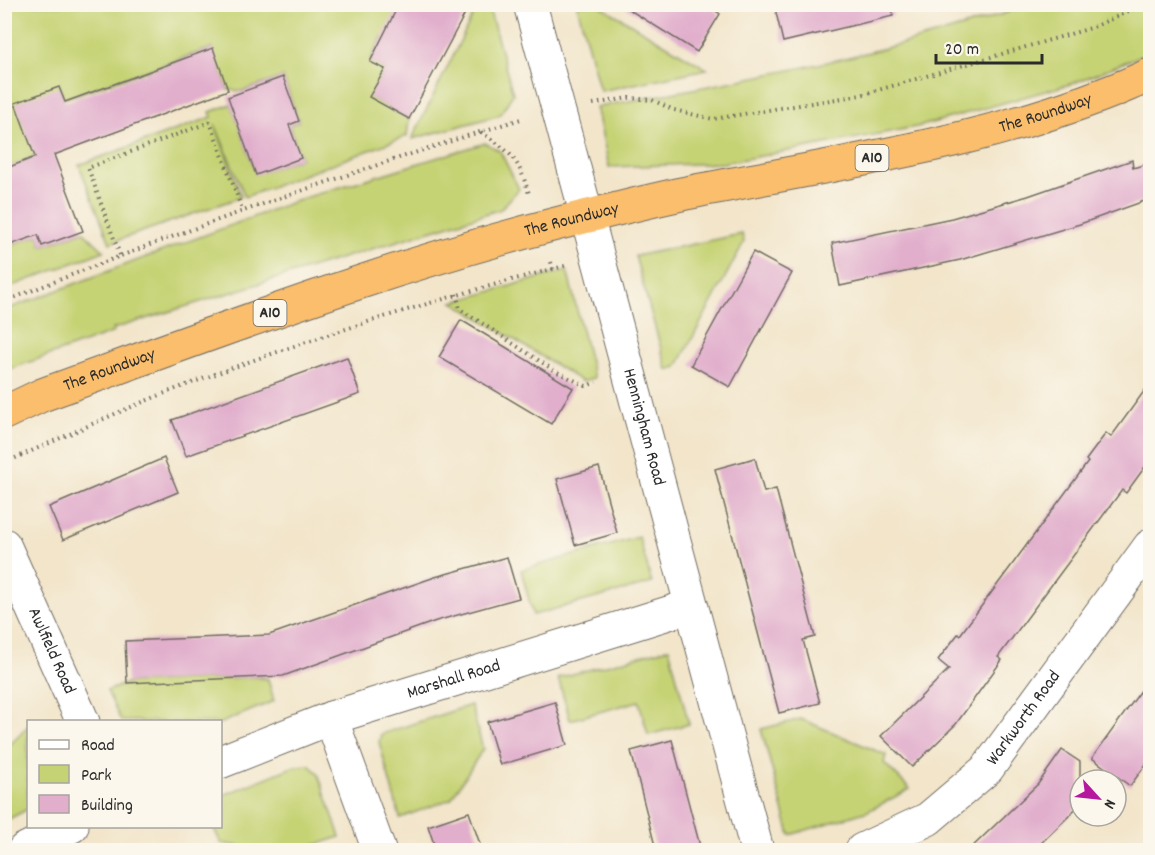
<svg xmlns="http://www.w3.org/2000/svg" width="1155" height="855" font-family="Dekko,sans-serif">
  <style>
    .green { fill: #c6d374; stroke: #787f50; stroke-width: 1.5 }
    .building { fill: #e1aecc }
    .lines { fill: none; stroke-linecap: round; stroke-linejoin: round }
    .minor-casing { stroke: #716c63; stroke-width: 35 }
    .trunk-casing { stroke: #716c63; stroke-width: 35 }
    .path { stroke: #716c63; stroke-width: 4; stroke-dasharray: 1.5 4.5; stroke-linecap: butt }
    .minor { stroke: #fff; stroke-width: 33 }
    .trunk { stroke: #fabe6d; stroke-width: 33 }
    .labels { text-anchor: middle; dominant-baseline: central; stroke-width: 4.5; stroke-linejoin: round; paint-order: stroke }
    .shield { fill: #fbf7ec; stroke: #696865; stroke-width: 1.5 }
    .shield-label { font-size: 16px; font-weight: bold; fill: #2b2b2b }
    .street-label { font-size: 18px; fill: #2b2b2b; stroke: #fbf7ec }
  </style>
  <rect width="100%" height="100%" fill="#fbf7ec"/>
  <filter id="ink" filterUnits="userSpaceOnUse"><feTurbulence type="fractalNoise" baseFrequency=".0167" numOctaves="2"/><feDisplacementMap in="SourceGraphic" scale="12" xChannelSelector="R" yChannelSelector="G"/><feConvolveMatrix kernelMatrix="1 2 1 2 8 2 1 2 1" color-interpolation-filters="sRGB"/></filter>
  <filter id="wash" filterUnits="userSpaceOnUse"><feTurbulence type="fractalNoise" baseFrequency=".008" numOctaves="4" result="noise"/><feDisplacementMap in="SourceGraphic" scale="24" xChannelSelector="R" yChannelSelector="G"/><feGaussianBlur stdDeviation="1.35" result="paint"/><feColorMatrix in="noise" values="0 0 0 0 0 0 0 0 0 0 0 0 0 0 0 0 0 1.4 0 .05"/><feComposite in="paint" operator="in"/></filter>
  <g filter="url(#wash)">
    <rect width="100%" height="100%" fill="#f2e5ca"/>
    <path class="green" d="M402 4 398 44 382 37 370 61 385 69 370 97 409 119 407 136 245 197 215 124 241 197 110 243 79 165 212 117 210 112 231 104 256 174 301 158 289 125 299 121 283 77 243 91 228 90 212 48 63 99 59 87 37 156 5 169V5Z
      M1032 4 1150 5V52L1074 83 921 126 723 163 609 167 596 107C743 80 890 55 1032 4Z
      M478 5H488L513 94 500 115 412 139Z
      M577 5H599L707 69 600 91Z
      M485 143 500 151 519 189 501 209 113 329 114 332 5 371V310L301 199Z
      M83 231 104 251 5 289 4 234 9 245 38 235 42 246Z
      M742 234 744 242 677 367 667 370 635 256Z
      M567 270 594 378 583 382 453 302Z
      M639 537 652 583 533 615 521 570Z
      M669 648 689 724 648 735 639 701 570 720 558 678Z
      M255 677 268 679 274 701 221 723 121 721 107 691 127 683Z
      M471 705 483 749 451 799 400 818 379 742 381 734Z
      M801 719 886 755 884 763 910 789 868 811 790 835 761 729Z
      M28 726V809L5 821V750Z
      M309 765 318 773 340 837 300 850H261L221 843 213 827 220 826 221 796 295 766Z"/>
    <g id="blocks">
      <path class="building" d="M399 4H470L409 119 369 97 385 69 370 62Z
        M620 4H706L720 14 697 52Z
        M774 4H892L893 16 783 42Z
        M213 48 228 90 54 155 83 231 42 246 38 235 4 247V169L35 157 15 103 59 87 65 102Z
        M283 77 299 121 289 125 301 158 256 175 228 97Z
        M1132 160 1133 168 1150 163V199L1080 224 960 260 840 286 832 243 952 218 1028 196Z
        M753 252 792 273 730 387 691 365Z
        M461 320 573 388 551 424 439 357Z
        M347 357 360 394 186 456 172 420Z
        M1150 383V460L1126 493 1122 490 998 657 1002 660 956 724 912 767 881 736 949 669 938 660 958 634 960 635 1088 462 1086 460 1106 433 1111 437Z
        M164 458 178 492 63 540 49 507Z
        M755 458 764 492 776 489 815 637 803 640 820 703 779 713 715 469Z
        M599 467 617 533 575 545 557 479Z
        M507 557 519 598 436 621 283 676 127 683 125 641 269 635 435 577Z
        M1150 678V759L1130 786 1092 758Z
        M555 702 567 745 500 765 487 722Z
        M672 740 701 850H656L631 751Z
        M1062 750 1080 762V803L1071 814 1034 850H969L1038 784Z
        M469 812 482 850H436L428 826Z"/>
    </g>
  </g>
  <g filter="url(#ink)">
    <use href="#blocks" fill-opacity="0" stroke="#716c63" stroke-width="1.5"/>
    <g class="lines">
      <defs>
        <g id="minor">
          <path id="s1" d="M530 4 757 850"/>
          <path id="s2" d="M4 545 83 722"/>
          <path d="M331 718 379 850"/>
          <path id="s3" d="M220 762 331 718 691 606"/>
          <path d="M24 850 72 826"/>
          <path id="s4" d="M862 850 928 819 987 769 1150 546"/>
        </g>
        <g id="trunk">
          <path id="s5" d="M4 413 42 395C222 330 402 261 588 216 626 207 664 197 701 190 852 161 1010 139 1150 75"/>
        </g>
      </defs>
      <use href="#minor" class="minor-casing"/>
      <use href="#trunk" class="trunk-casing"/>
      <path class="path" d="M593 104 629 98 652 100 674 110 713 119 861 95 1091 28 1145 4
        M481 132C512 153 518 158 529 194
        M120 255 88 168 210 122 242 209
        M551 262 553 269 565 266
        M456 294 460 309 555 371 586 386 596 382
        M4 302C175 232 348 173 524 118
        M4 463C55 441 104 418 155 397 285 346 418 304 553 269"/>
      <use href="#minor" class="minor"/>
      <use href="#trunk" class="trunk"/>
    </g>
  </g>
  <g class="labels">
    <g class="shield">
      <rect x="855.5" y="145" width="33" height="26" rx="4.5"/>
      <rect x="253.5" y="300" width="33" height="26" rx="4.5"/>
    </g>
    <g class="shield-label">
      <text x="872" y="158">A10</text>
      <text x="270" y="313">A10</text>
    </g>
    <g class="street-label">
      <text stroke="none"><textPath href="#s5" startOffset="1086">The Roundway</textPath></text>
      <text stroke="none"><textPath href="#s5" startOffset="600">The Roundway</textPath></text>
      <text stroke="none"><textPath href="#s5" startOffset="114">The Roundway</textPath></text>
      <text stroke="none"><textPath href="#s1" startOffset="438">Henningham Road</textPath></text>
      <text stroke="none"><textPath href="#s2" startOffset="116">Awlfield Road</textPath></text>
      <text stroke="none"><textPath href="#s3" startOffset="248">Marshall Road</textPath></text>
      <text stroke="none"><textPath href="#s4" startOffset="213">Warkworth Road</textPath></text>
    </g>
  </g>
  <rect width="1155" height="855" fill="none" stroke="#fbf7ec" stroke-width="24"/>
  <rect x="27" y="720" width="195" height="108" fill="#fbf7ec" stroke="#a8a59f" stroke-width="1.5"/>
  <rect x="39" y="740" width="30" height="9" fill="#ffffff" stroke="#a8a59f" stroke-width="1.5"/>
  <text x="81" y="750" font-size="18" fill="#2b2b2b">Road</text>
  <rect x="39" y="765" width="30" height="18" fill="#c6d374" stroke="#a8a59f" stroke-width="1.5"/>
  <text x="81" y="780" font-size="18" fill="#2b2b2b">Park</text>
  <rect x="39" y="795" width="30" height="18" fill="#e1aecc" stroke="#a8a59f" stroke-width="1.5"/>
  <text x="81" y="810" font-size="18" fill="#2b2b2b">Building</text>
  <g transform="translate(1098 798) rotate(117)"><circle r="28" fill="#fbf7ec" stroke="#a8a59f" stroke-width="1.5"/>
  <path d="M0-4.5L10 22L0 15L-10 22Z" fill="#b5179e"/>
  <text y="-9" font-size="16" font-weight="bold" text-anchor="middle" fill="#2b2b2b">N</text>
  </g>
  <path d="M936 54v9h106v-9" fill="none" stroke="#2b2b2b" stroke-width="3"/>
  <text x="945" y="54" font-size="18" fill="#2b2b2b" stroke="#fbf7ec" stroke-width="4.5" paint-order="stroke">20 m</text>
</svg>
